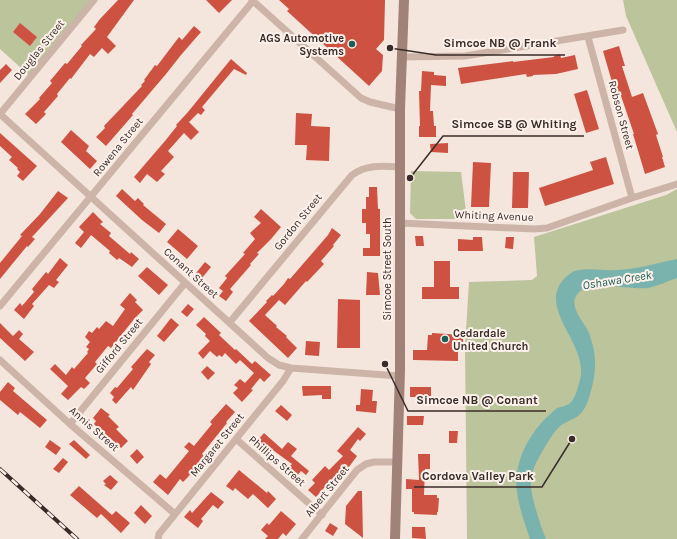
<svg xmlns="http://www.w3.org/2000/svg" width="677" height="539" font-family="Karla,sans-serif">
  <style>
    .green { fill: #bcc49c }
    .water { fill: #7ab3ae }
    .building { fill: #cd5242 }
    .lines { fill: none; stroke-linecap: round; stroke-linejoin: round }
    .street { stroke: #cdb4a8; stroke-width: 7 }
    .secondary { stroke: #a18279; stroke-width: 10 }
    .rail-casing { stroke: #392c28; stroke-width: 4 }
    .rail { stroke: #fbf1ea; stroke-width: 2.5; stroke-dasharray: 8; stroke-linecap: butt }
    .poi-dot { fill: #1b5d59; stroke: #fbf1ea; stroke-width: 1.5 }
    .labels { text-anchor: middle; dominant-baseline: central; stroke-width: 4; stroke-linejoin: round; paint-order: stroke }
    .poi-label { font-size: 11px; font-weight: bold; fill: #392c28; stroke: #fbf1ea; text-anchor: end }
    .street-label { font-size: 11px; fill: #392c28; stroke: #fbf1ea }
    .water-label { font-size: 12px; font-style: italic; fill: #1b5d59; stroke: #fbf1ea }
    .leader { fill: none; stroke: #392c28; stroke-width: 1.5 }
    .callout-dot { fill: #392c28; stroke: #fbf1ea; stroke-width: 1.5 }
    .callout-label { font-size: 12px; text-anchor: middle; font-weight: bold; fill: #392c28; stroke: #fbf1ea; stroke-width: 4; stroke-linejoin: round; paint-order: stroke }
  </style>
  <rect width="100%" height="100%" fill="#f4e6dd"/>
  <path class="green" d="M0 0H91L30 76 0 49Z
    M623 0H677V132L626 16Z
    M411 171 461 172 467 219H416L410 213Z
    M677 189V539H467L465 346 469 282 532 280 537 276 534 237 666 195Z"/>
  <path class="water" d="M677 259V278C668 281 658 286 648 288 631 290 592 280 579 292 566 305 584 321 589 333 591 339 593 345 594 351 596 362 595 376 592 387 589 398 586 412 575 418 570 421 563 423 559 427 553 433 549 440 545 447 539 457 532 468 531 480 529 492 541 527 546 539H530C525 524 519 508 517 492 513 464 528 435 548 416 551 414 554 410 557 408 561 407 565 406 569 404 575 400 578 387 580 380 590 345 535 308 565 278 568 275 572 272 575 271 587 267 605 271 617 270 638 269 657 263 677 259Z"/>
  <path class="building" d="M118 0H134L107 37 116 46 108 54 102 48 94 57 90 54 71 79 70 78 57 94 58 96 44 112 46 114 36 124 25 114 40 99 39 98 52 83 50 81 65 63 67 64 82 46 81 45 96 29 94 27 100 19Z
    M206 0H232L219 13Z
    M279 0H385L384 40 376 49 383 55 382 71 369 86 287 11 289 9Z
    M20 23 37 37 30 46 13 32Z
    M194 26 201 32 181 55 166 74 132 114 133 115 106 146 96 137 105 128 104 126 142 86 141 85 145 81 144 80 155 65 157 66 179 37 182 40Z
    M619 46 625 66H622L632 97 643 93 658 134 656 135 663 157H662L665 167 645 174 633 134H634L620 93 617 94 612 82 603 51Z
    M560 54 561 58 575 55 578 69 556 74 533 75V76L527 77 526 74 461 84 458 68 513 61V62L554 57V56Z
    M231 59 247 73 246 75 234 69 202 107 205 110 201 115 198 113 189 122 199 132 191 140 184 133 168 151 174 157 161 171 165 174 157 182 147 174 140 183 134 177 165 141 177 126 176 125 188 112Z
    M6 64 12 70 0 83V70Z
    M422 71 434 72V75L446 76V86L431 85 430 111H433L434 126H436V137H419V126H420L419 91H421Z
    M587 90 599 129 586 133 574 94Z
    M296 113 312 114 311 126 330 127 329 161 306 160 307 145H295Z
    M71 130 89 146 86 151 97 161 90 169 61 142Z
    M0 133 37 166 23 181 17 176 20 172 17 169 18 168 9 160 12 157 0 146Z
    M448 143V153L431 152 430 144Z
    M606 157 614 184 545 206 539 188 593 170 590 162Z
    M473 162 491 163 489 207H471Z
    M513 172H529L528 208H512Z
    M369 187H377L378 209H380V256H363V248H370V234H366V223H362V209H366V197H369Z
    M122 189 135 201 138 198 144 204 143 205 166 224 159 233 142 220 116 196Z
    M58 191 68 198 32 237 35 239 28 247 27 246 0 279V263L22 236 20 235 40 214Z
    M261 209 281 227 271 239 257 253 259 254 250 264 251 265 230 289 233 292 226 301 219 296 223 291 219 288 227 278 225 276 245 254 243 253 255 239 250 233 261 223 254 217Z
    M93 212 103 222 100 224 111 233 109 236 130 254 131 252 139 259 132 267 119 258 117 260 109 253 110 251 91 235 81 248 75 243 84 232 79 227Z
    M332 228 341 235 333 245 334 246 321 261 324 264 307 282 306 281 285 305 279 300 265 315 277 326 276 327 287 336 286 337 297 348 288 358 249 321 267 302 266 301 272 295 273 296 284 284 288 278 290 279 328 235Z
    M178 229 198 246 187 259 167 242Z
    M415 236H423L424 246H416Z
    M473 237H482L483 251H458V239L473 240Z
    M506 237H514L513 249 505 248Z
    M60 258 68 265 56 280 59 282 54 288 49 285 32 304 34 306 24 319 14 310 20 303 22 306 34 292 32 289 46 272 48 274Z
    M434 261H450V287H459V299H422V287H434Z
    M205 262 211 267 202 278 196 273Z
    M147 267 168 285 159 295 138 276Z
    M367 272 378 273 380 295H366Z
    M130 293 137 300 135 302 143 310 135 318 111 348 108 346 95 362 97 364 85 378 90 383 84 389 81 387 68 400 61 394 68 386 50 369 55 364 66 375 72 367 74 369 88 353 87 352 89 349 86 347 90 342 85 337 89 331 92 333 97 327 99 329 106 321 113 326 125 309 120 305Z
    M338 299 360 300V348H337Z
    M188 304 194 309 187 317 181 312Z
    M204 317 221 333 219 335 235 350 236 349 252 364 255 361 271 375 264 382 260 378 251 389 253 390 242 402 233 393 238 388 234 385 240 379 245 383 254 373 240 360 236 364 225 353 222 357 219 355 217 357 210 351 203 359 198 353 210 341 205 336 206 334 196 325Z
    M171 318 179 325 164 342 157 336Z
    M0 323 13 336 19 330 23 334 19 339 34 352 25 361 0 338Z
    M432 333 463 335V342H458V361L413 360V350H427L428 335H432Z
    M306 341 320 342 319 356 305 355Z
    M147 349 155 355 149 362 151 364 133 390 131 387 116 404 112 400 114 397 110 393 115 387 117 388 133 369 131 367Z
    M207 366 215 373 208 380 201 372Z
    M8 382 15 388 13 391 47 420 40 428 20 412 18 415 0 400V392Z
    M302 386H331V399H322V395L303 396Z
    M410 387H431V397H410Z
    M361 389 373 390 372 401H377L376 413 356 411V405H360Z
    M226 404 235 412 226 422 227 423 202 454 204 456 188 477 183 482 180 479 168 495 153 482 160 474 166 479 189 451 184 447 189 442 194 446 212 424 210 422Z
    M281 405 292 415 287 421 275 411Z
    M101 408 110 415 108 416 119 427 116 429 128 441 121 448 109 437 108 439 94 424 96 421 93 418Z
    M407 416H424L423 425H407Z
    M358 427 366 434 360 441 358 439 350 450 357 456 346 471 334 483 331 480 316 497 308 490 315 483 312 480 325 466 329 470 343 456 337 451Z
    M449 431H458L457 443H449Z
    M264 433 282 449 288 442 297 449 291 456 309 471 306 475 301 471 296 477 287 469 292 464 270 448 268 450 257 441Z
    M50 440 61 448 56 455 45 447Z
    M74 440 90 455 86 459 69 444Z
    M137 449 144 457 137 464 130 456Z
    M418 454H430V469H425L424 495H437V498H439L438 512H437V515L414 514V512H412V489H406V479L419 480Z
    M63 458 68 462 59 473 53 469Z
    M239 470 267 493 268 491 276 499 268 508 253 494 248 499 235 488 233 491 226 486Z
    M110 475 118 482 111 490 104 485 106 484 103 481Z
    M79 486 112 515 116 511 130 523 121 533 101 514 97 518 70 495Z
    M358 491H362L363 538 345 524 346 506Z
    M211 492 224 502 218 509 213 505 201 519 203 521 198 528 184 517 190 510 192 513Z
    M141 505 152 516 145 524 134 513Z
    M281 511 296 524 286 536 283 533 278 539H265L268 536 261 530 267 523 269 525Z
    M330 523 338 528 333 536 325 531Z
    M412 527H425L426 539 412 538Z"/>
  <g class="lines">
    <path class="street" d="M252 0 361 98 370 102 400 109
      M588 37 632 198
      M402 57 465 56 623 30
      M0 114 268 358 279 365 291 368 399 376
      M0 114 94 0
      M400 223 534 229 547 228 632 198 677 184
      M0 306 253 1
      M230 322 352 175C367 164 383 166 400 167
      M0 360 70 424 175 514
      M70 424 185 283
      M236 439 322 515
      M158 539 159 534 283 381 291 368
      M302 539 357 470 366 464 374 462H397"/>
    <path class="secondary" d="M395 539 400 370V109L404 0"/>
    <defs>
      <path id="rail" d="M0 469 77 539"/>
    </defs>
    <use href="#rail" class="rail-casing"/>
    <use href="#rail" class="rail"/>
  </g>
  <g class="poi-dot">
    <circle cx="352" cy="44" r="4"/>
    <circle cx="445" cy="339" r="4"/>
  </g>
  <g class="labels">
    <g class="poi-label">
      <text x="344" y="38">AGS Automotive<tspan x="344" dy="13">Systems</tspan></text>
      <text x="453" y="333" text-anchor="start">Cedardale<tspan x="453" dy="13">United Church</tspan></text>
    </g>
    <g class="street-label">
      <text transform="translate(39 50) rotate(-51)">Douglas Street</text>
      <text transform="translate(621 115) rotate(75)">Robson Street</text>
      <text transform="translate(118 147) rotate(-51)">Rowena Street</text>
      <text transform="translate(494 216) rotate(2)">Whiting Avenue</text>
      <text transform="translate(298 222) rotate(-51)">Gordon Street</text>
      <text transform="translate(387 269) rotate(-90)">Simcoe Street South</text>
      <text transform="translate(191 273) rotate(42)">Conant Street</text>
      <text transform="translate(119 346) rotate(-51)">Gifford Street</text>
      <text transform="translate(94 429) rotate(41)">Annis Street</text>
      <text transform="translate(217 445) rotate(-51)">Margaret Street</text>
      <text transform="translate(277 461) rotate(41)">Phillips Street</text>
      <text transform="translate(327 491) rotate(-51)">Albert Street</text>
    </g>
    <g class="water-label">
      <text transform="translate(617 280) rotate(-9)">Oshawa Creek</text>
    </g>
  </g>
  <path class="leader" d="M390 48L436 55H565M410 178L443 136H584M385 364L408 411H546M572 439L542 487H414"/>
  <g class="callout-dot">
    <circle cx="390" cy="48" r="4"/>
    <circle cx="410" cy="178" r="4"/>
    <circle cx="385" cy="364" r="4"/>
    <circle cx="572" cy="439" r="4"/>
  </g>
  <g class="callout-label">
    <text x="500" y="47">Simcoe NB @ Frank</text>
    <text x="514" y="128">Simcoe SB @ Whiting</text>
    <text x="477" y="404">Simcoe NB @ Conant</text>
    <text x="478" y="480">Cordova Valley Park</text>
  </g>
</svg>
